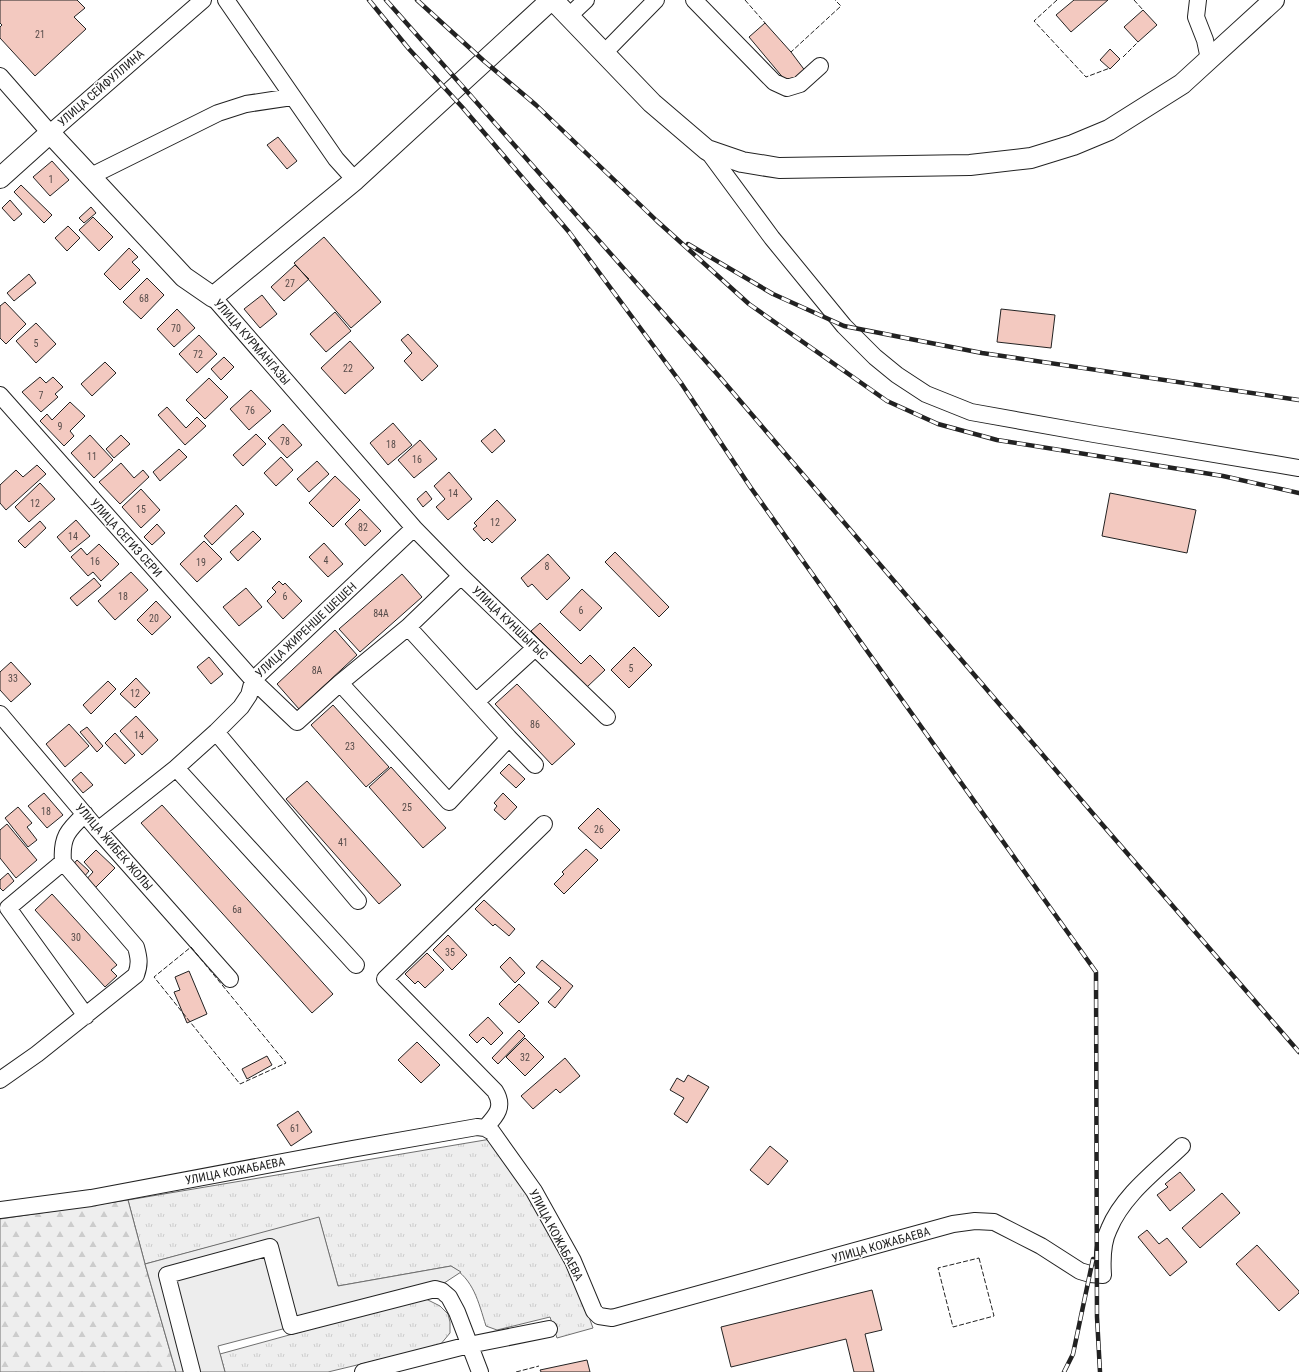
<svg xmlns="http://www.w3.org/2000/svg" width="1299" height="1372" font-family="'Roboto Condensed',sans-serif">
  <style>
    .grass { fill: url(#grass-tufts); stroke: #6f6f6f }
    .forest { fill: url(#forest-firs); stroke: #6f6f6f }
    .parking { fill: #ededed; stroke: #6f6f6f }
    .building { fill: #f3c9c0; stroke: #222 }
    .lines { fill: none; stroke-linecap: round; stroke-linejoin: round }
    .minor-casing { stroke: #222; stroke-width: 18 }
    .major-casing { stroke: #222; stroke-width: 22 }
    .minor { stroke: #fff; stroke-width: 16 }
    .major { stroke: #fff; stroke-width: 20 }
    .rail-casing { stroke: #222; stroke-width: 4.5 }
    .rail { stroke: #fff; stroke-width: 3; stroke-dasharray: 9; stroke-linecap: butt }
    .fence { stroke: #222; stroke-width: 1; stroke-dasharray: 5 2; stroke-linecap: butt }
    .labels { text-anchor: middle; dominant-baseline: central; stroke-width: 3; stroke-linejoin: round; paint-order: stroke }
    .number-label { font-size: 10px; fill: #564c4a }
    .street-label { font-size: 12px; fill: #222; stroke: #fff }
  </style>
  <defs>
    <pattern id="grass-tufts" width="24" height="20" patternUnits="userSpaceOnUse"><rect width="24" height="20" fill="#eee"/><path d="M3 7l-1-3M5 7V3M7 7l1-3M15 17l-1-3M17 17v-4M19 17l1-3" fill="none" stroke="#ccc"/></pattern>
    <pattern id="forest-firs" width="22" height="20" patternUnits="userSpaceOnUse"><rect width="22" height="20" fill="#eee"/><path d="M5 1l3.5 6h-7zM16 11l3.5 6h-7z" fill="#ccc"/></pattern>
  </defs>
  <rect width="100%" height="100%" fill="#fff"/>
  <path class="grass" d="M491 1139 566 1254 593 1328 557 1338 550 1317 497 1330 486 1326C478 1301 474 1280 451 1266L338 1286 319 1218 145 1264 128 1200Z
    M424 1298 440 1306 448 1314 450 1322V1333L440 1345 328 1372H225L220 1354Z"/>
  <path class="forest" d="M128 1200 145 1264 176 1372H0V1219Z"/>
  <path class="parking" d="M319 1217 338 1286 451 1266 461 1272 435 1289 218 1346 225 1372H176L145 1264Z"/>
  <path class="building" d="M0 0H77L85 8 74 17 86 29 35 76 0 38V27L2 25 0 23Z
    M1074 0H1108L1071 32 1056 15Z
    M1143 10 1157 25 1138 42 1124 27Z
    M765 23 791 52 806 72 790 86 749 37Z
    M1110 49 1120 59 1110 69 1100 60Z
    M278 137 297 161 287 169 267 145Z
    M52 161 69 180 50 196 33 177Z
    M21 185 52 215 44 223 14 192Z
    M10 200 22 214 14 221 2 208Z
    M91 207 96 213 84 223 79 218Z
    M93 217 113 237 99 251 79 230Z
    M68 226 80 238 67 251 55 238Z
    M324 237 381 302 351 328 294 263Z
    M129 248 138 257 132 262 140 270 120 290 104 274Z
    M295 265 309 279 284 301 271 287Z
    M29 274 36 283 14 301 7 293Z
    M147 278 164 295 141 319 123 302Z
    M262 295 277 314 260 328 244 309Z
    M5 302 26 324 6 344 0 338V306Z
    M177 309 195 328 174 347 157 329Z
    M1001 309 1055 315 1051 348 997 342Z
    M335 312 351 331 326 352 310 334Z
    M36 323 56 344 36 363 16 341Z
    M408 334 438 366 422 381 404 361 412 353 401 340Z
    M199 335 217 354 197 373 179 354Z
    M350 341 374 368 345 394 321 368Z
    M224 357 234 367 221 380 211 369Z
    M105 362 116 373 92 396 81 384Z
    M40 377 46 383 53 377 63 387 55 394 58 397 41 412 22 392Z
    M209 378 228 397 205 419 186 400Z
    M251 390 271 411 249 430 230 409Z
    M70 402 85 416 70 431 74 436 64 446 40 421 47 414 52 420Z
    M167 407 186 428 197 417 206 426 185 445 158 415Z
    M393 423 412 445 388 465 370 443Z
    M283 424 302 445 287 458 268 438Z
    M495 429 505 441 492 453 481 441Z
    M256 434 266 444 243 466 233 455Z
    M90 435 113 460 94 478 71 453Z
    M121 435 130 444 114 458 106 449Z
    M420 440 437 459 414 478 398 460Z
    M179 449 187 457 160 481 153 472Z
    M281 457 293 470 276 486 264 473Z
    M317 461 329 474 309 492 297 479Z
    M121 463 134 478 143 470 149 477 120 504 99 482Z
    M37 465 46 474 6 510 0 503V485L16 470 23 477Z
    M449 472 472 499 448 520 436 507 445 499 434 486Z
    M335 476 360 500 333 527 309 503Z
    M40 483 55 499 29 522 15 507Z
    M141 489 160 510 141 528 122 507Z
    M426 491 432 499 423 507 417 499Z
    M1110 493 1196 510 1187 553 1102 536Z
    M497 500 516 520 492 543 487 538 484 541 473 529 477 526 474 523Z
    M236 505 244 514 212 545 204 536Z
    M360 509 381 531 365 546 345 524Z
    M76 520 90 536 70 552 57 537Z
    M40 521 46 528 25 548 18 541Z
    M157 524 165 533 152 545 144 537Z
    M253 531 261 539 238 561 230 552Z
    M204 541 222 559 197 582 180 564Z
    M324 543 343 564 328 577 309 557Z
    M99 544 119 564 101 581 93 572 88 576 71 557 81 548 87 555Z
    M615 552 669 607 659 617 605 562Z
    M548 554 570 578 547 600 532 584 528 587 521 578Z
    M131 572 148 590 115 620 98 601Z
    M402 574 422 597 360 652 339 629Z
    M94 578 101 586 77 606 70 598Z
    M279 581 283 585 285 583 302 601 283 619 267 601 276 592 272 588Z
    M246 588 262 607 239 626 223 607Z
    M582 589 602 608 580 631 560 612Z
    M156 601 171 617 152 635 137 620Z
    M540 623 581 664 590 655 605 670 587 687 531 631Z
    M335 630 357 655 299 709 277 684Z
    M634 647 652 665 629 688 611 670Z
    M209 657 223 674 211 684 197 667Z
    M11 662 31 684 11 702 0 690V672Z
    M136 678 150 693 135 708 120 694Z
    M108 681 116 689 91 714 83 705Z
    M517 684 575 744 552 765 495 704Z
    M333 705 389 767 366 787 311 725Z
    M136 716 158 740 142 755 120 731Z
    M69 724 89 746 65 767 46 744Z
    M87 727 103 746 97 752 80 732Z
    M115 733 135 755 125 764 105 743Z
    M509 764 525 779 516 788 500 773Z
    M391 767 446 828 423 848 369 787Z
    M81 772 93 785 83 793 72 780Z
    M307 781 401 885 379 904 286 799Z
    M44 793 63 815 47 828 28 806Z
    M503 793 517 807 505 820 494 810 497 806 494 803Z
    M162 805 333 994 312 1013 141 823Z
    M18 807 32 823 27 827 37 840 28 847 5 818Z
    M598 808 620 830 601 849 578 828Z
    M7 824 37 860 16 878 0 858V830Z
    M586 849 598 860 564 894 554 884 564 874 562 872Z
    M96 850 115 868 93 890 84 882 93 872 84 862Z
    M77 860 89 871 83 878 71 867Z
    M8 873 14 881 3 891 0 888V880Z
    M52 894 117 965 111 970 117 976 105 987 35 910Z
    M484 900 515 929 509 936 495 924 493 926 475 909Z
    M448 935 467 955 452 970 433 950Z
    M427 953 444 970 425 988 418 981 415 984 405 974Z
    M510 957 525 973 515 983 500 967Z
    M542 960 573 986 555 1008 548 1002 561 988 536 967Z
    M189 971 207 1014 187 1023 174 992 180 990 175 977Z
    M519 984 539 1003 519 1023 499 1004Z
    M488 1017 503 1033 491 1045 483 1037 477 1043 469 1035Z
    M519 1030 525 1036 498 1064 492 1058Z
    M525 1038 544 1057 525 1076 506 1057Z
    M417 1042 440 1065 421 1083 398 1060Z
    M267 1056 272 1065 247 1079 242 1069Z
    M565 1058 580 1076 560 1093 556 1089 533 1109 521 1096Z
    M688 1075 709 1087 687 1123 674 1114 684 1098 670 1090 677 1078 684 1082Z
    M298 1111 312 1132 291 1146 277 1125Z
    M770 1146 788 1161 768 1185 750 1170Z
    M1180 1172 1195 1190 1170 1211 1157 1195 1168 1187 1165 1184Z
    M1222 1193 1240 1213 1200 1248 1182 1228Z
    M1147 1230 1159 1244 1167 1238 1187 1262 1170 1276 1138 1237Z
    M1257 1245 1299 1291V1293L1279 1311 1236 1264Z
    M872 1290 882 1330 865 1334 874 1372H854L846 1339 731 1367 721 1327Z
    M587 1360 590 1372H541L540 1370Z"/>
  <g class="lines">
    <defs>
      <path id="minor" d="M226 0 336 159 355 180
        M694 0 774 82 787 88 800 84 820 66
        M1198 0 1196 17 1205 40 1209 59
        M569 16 586 0
        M604 53 656 0
        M0 76 50 133 203 0
        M707 150 772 238 844 326 875 357 897 375 926 394 971 412 1094 434 1299 468
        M91 176 218 113 246 104 292 97
        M213 297 414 528 461 576 607 717
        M0 395 253 680 297 722 340 683 408 627 461 576
        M408 627 509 738 535 765
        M340 683 449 802 509 738
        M476 702 535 648
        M0 714 98 830 230 979
        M216 732 358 901
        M176 768 356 965
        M98 830 176 768 216 732 241 707 249 695 253 680 414 528
        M63 862 8 908 86 1016
        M0 1080 37 1054 136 975C140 964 139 958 136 947L63 862C61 837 68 830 85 814
        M485 1128C496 1116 505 1107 495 1091L385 979 544 824
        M0 1210 91 1198 352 1149 477 1127 485 1128 492 1132 534 1191 573 1261 594 1311 599 1316 612 1318 953 1224 975 1221 994 1222 1041 1246 1080 1271 1090 1274 1103 1275C1102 1260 1102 1243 1109 1229 1123 1195 1156 1171 1182 1146
        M192 1372 167 1275 270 1247 291 1326 435 1289 442 1291 449 1297 457 1312 480 1372
        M363 1372 469 1345 549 1329"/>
      <path id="major" d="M553 0 652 103 707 150 742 162 779 168 970 165 1031 158 1073 145 1109 130 1182 84 1274 0
        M0 178 50 133 184 277 213 297 355 180 551 0"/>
    </defs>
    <use href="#minor" class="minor-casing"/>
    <use href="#major" class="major-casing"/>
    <use href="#minor" class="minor"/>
    <use href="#major" class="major"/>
    <defs>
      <path id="rail" d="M369 0 409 49 463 108 569 232 681 383 751 488 1096 972 1097 1317 1100 1372
        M386 0 718 375 1101 823 1299 1052
        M417 0 484 61 536 105 657 221 749 304 887 401 938 424 997 440 1223 476 1299 493
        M688 244 773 294 844 326 982 353 1299 400
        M1064 1372 1073 1354 1093 1259"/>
    </defs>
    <use href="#rail" class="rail-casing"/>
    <use href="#rail" class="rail"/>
    <path class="fence" d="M745 0 766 24
      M1057 0 1034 21 1086 77 1110 68
      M1134 0 1143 10
      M790 51 791 52 841 6 835 0
      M1123 57 1138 42
      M191 947 286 1063 240 1084 154 977Z
      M979 1258 994 1316 953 1327 938 1268Z
      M516 1372 539 1366"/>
  </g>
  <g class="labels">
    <g class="number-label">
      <text x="40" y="34">21</text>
      <text x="51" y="179">1</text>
      <text x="290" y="283">27</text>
      <text x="144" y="298">68</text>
      <text x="176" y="328">70</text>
      <text x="36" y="343">5</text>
      <text x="198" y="354">72</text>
      <text x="348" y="368">22</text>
      <text x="41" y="395">7</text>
      <text x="250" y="410">76</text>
      <text x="60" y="426">9</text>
      <text x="285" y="441">78</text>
      <text x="391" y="444">18</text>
      <text x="92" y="456">11</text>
      <text x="417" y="459">16</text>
      <text x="453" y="493">14</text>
      <text x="35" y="503">12</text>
      <text x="141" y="509">15</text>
      <text x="495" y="522">12</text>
      <text x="363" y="527">82</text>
      <text x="73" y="536">14</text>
      <text x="326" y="560">4</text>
      <text x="95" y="561">16</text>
      <text x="201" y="562">19</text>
      <text x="547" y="566">8</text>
      <text x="123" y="596">18</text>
      <text x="285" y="596">6</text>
      <text x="581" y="610">6</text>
      <text x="381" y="613">84А</text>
      <text x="154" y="618">20</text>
      <text x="631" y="668">5</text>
      <text x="317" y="670">8А</text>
      <text x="13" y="678">33</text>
      <text x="135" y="693">12</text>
      <text x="535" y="724">86</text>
      <text x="139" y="735">14</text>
      <text x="350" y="746">23</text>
      <text x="407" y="807">25</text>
      <text x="46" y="811">18</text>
      <text x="599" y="829">26</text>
      <text x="343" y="842">41</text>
      <text x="237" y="909">6а</text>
      <text x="76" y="937">30</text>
      <text x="450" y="952">35</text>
      <text x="525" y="1057">32</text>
      <text x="295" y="1128">61</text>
    </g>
    <g class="street-label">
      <text transform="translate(101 88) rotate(-41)">УЛИЦА СЕЙФУЛЛИНА</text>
      <text transform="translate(252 342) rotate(49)">УЛИЦА КУРМАНГАЗЫ</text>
      <text transform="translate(126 538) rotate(48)">УЛИЦА СЕГИЗ СЕРИ</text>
      <text transform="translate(510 623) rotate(44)">УЛИЦА КУНШЫГЫС</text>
      <text transform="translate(306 630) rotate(-43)">УЛИЦА ЖИРЕНШЕ ШЕШЕН</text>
      <text transform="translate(114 847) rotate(49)">УЛИЦА ЖИБЕК ЖОЛЫ</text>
      <text transform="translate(235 1171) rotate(-11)">УЛИЦА КОЖАБАЕВА</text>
      <text transform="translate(556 1235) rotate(62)">УЛИЦА КОЖАБАЕВА</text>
      <text transform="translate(881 1245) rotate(-16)">УЛИЦА КОЖАБАЕВА</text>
    </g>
  </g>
</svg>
